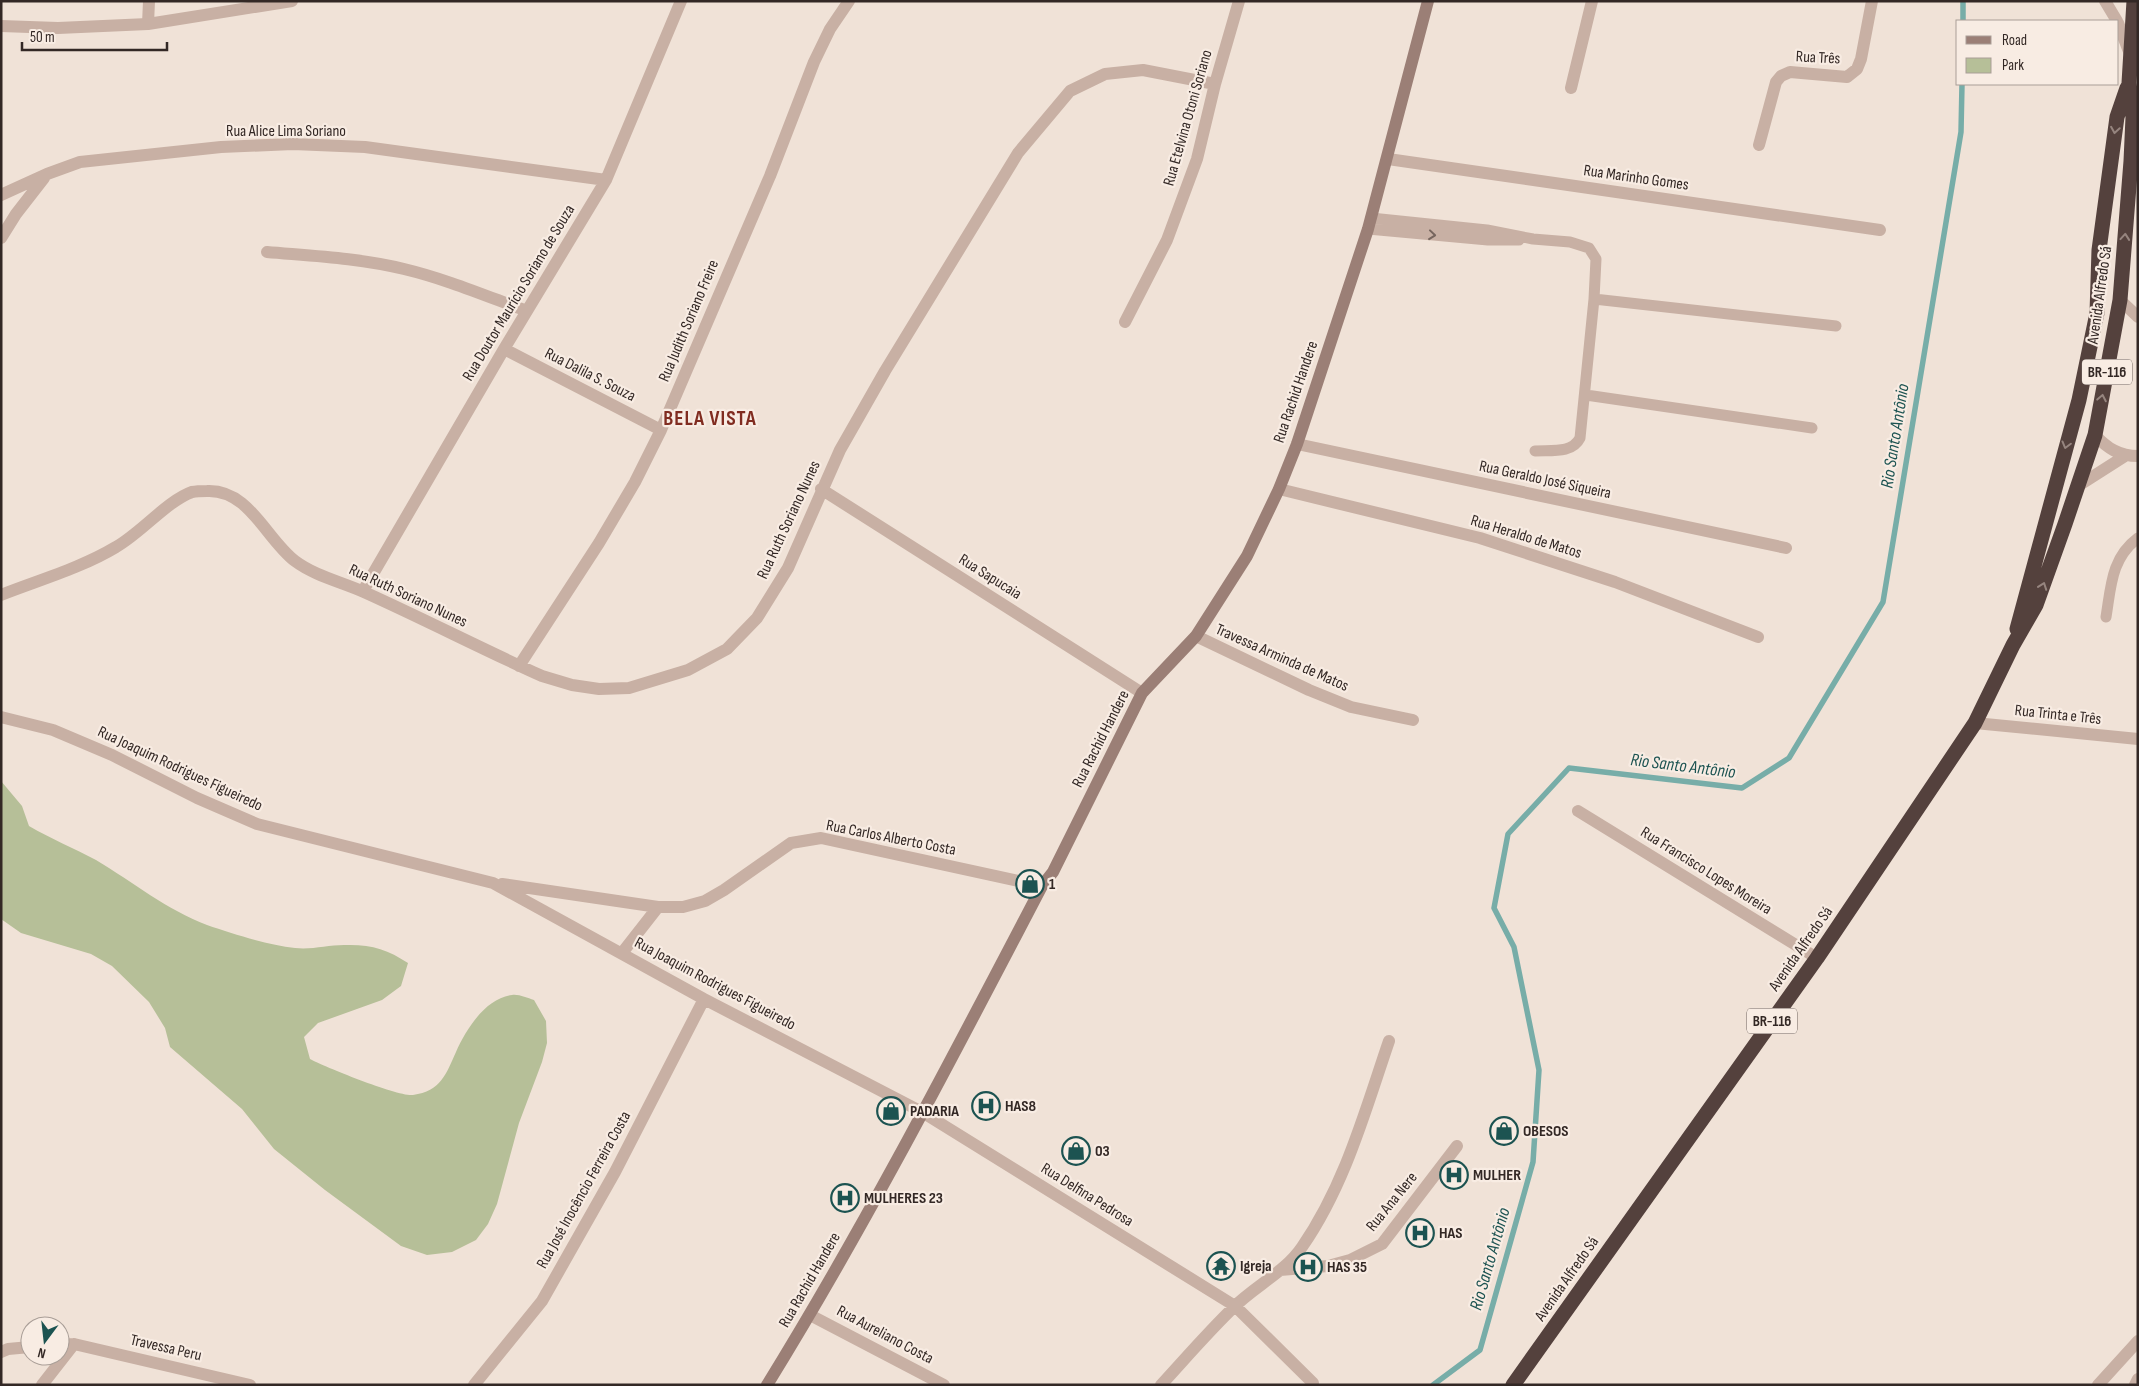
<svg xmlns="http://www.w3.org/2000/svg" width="2139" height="1386" font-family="'Sofia Sans Condensed',sans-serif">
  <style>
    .green { fill: #b6bf98 }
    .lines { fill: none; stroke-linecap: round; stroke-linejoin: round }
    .stream { stroke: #77ada8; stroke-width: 5.5 }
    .lane { stroke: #c8b0a4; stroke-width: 11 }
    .street { stroke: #c8b0a4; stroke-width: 12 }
    .secondary { stroke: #9b7f76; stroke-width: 12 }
    .highway { stroke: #54413d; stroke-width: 15 }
    .oneway { stroke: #96857f }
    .oneway2 { stroke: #76655e }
    .labels { text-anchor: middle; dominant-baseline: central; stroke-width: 4.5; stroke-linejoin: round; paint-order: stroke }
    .shield { fill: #f8ece3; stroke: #6e635e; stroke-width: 1 }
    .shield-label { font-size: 15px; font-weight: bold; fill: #332825 }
    .street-label { font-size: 16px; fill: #332825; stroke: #f8ece3 }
    .poi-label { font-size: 16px; font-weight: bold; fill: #332825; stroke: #f8ece3; text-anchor: start }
    .water-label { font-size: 18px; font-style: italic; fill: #1c5351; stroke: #f8ece3 }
    .district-label { font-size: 21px; font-weight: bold; letter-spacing: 1px; fill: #802c20; stroke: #f8ece3 }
  </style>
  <rect width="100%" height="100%" fill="#f0e2d7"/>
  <path class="green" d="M1 781 22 806 29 826C51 839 74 848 96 860 133 882 167 910 207 925 233 934 268 945 295 948 311 950 328 945 344 945 370 944 387 949 408 963L401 986 382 1000 318 1023 304 1037 310 1059C325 1067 399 1097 413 1095 441 1091 446 1074 456 1052 466 1029 486 998 512 995 519 994 527 998 534 1000L546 1021 547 1043 542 1062 519 1123 497 1204 488 1224 476 1240 452 1252 427 1255 401 1246 325 1190 274 1149 242 1109 170 1047 165 1028 149 1002 112 966 91 954 21 933 1 919Z"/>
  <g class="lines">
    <path class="stream" d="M1963 21V1
      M1433 1385 1480 1350 1533 1162 1539 1070 1514 947 1494 908 1508 834 1569 768 1742 788 1789 758 1883 602 1961 132 1962 84"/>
    <path class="lane" d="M1371 218 1487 230 1533 239 1570 242 1589 248 1596 259 1594 299 1580 438C1572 454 1551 450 1535 451
      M1368 229 1488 240H1519
      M1594 299 1836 326
      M1586 395 1812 428
      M2106 617C2111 587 2111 558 2138 538"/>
    <path class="street" d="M2105 1 2117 21
      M2118 23 2130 54
      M148 24 149 1
      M1 26 58 28 148 24 292 1
      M1571 88 1592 1
      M1759 145 1776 82 1781 76 1790 72 1847 77 1857 69 1861 59 1872 1
      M1388 159 1880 230
      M1 195 47 174 80 162 221 147 293 144 365 147 606 180
      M1 238 16 214 44 178
      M267 252C313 256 359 258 404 269 446 279 486 296 527 311
      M2120 300 2138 317
      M1125 322 1167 240 1197 159 1215 84 1239 1
      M504 349 661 430
      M2095 435C2107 448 2119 456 2138 456
      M1297 444 1786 548
      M2078 486 2125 456
      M821 489 1142 693
      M1279 489 1480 538 1615 582 1758 637
      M363 591 504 349 606 180 681 1
      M1 595C39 580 81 568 116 547 141 533 167 501 192 492 197 491 203 491 207 491 249 489 266 539 295 561 315 576 342 582 364 592 424 619 482 649 542 676L572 685 599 689 629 688 688 670 727 649 757 618 788 568 840 450 885 371 1018 153 1070 91 1105 74 1143 70 1215 84
      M1196 636 1309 690 1351 707 1413 720
      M519 666 599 543 635 482 661 430 770 176 814 62 830 29 849 1
      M1 717 53 730 112 755 197 798 257 824 493 883 704 999 922 1112 1235 1306 1313 1383
      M1975 723 2138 739
      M1578 811 1817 958
      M502 884 658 907
      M622 953 658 907H683L705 901 724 890 791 843 821 838 1042 886
      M1280 1270 1328 1266 1350 1260 1382 1244 1457 1146
      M810 1315 944 1385
      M60 1345 74 1344 250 1385
      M1 1352 8 1349 30 1347
      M42 1385 74 1344
      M474 1385 542 1301 615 1172 704 999
      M1161 1385C1185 1359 1208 1332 1234 1307 1255 1286 1285 1272 1302 1247 1345 1185 1365 1111 1389 1041
      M2098 1385 2138 1341
      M2135 1385 2138 1379"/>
    <path class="secondary" d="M767 1385C867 1223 954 1054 1042 886L1053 872 1142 693 1196 636 1247 556 1279 489 1297 444 1368 229 1428 1"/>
    <path class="highway" d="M2017 629 2079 400 2097 313 2099 250 2112 154 2117 117 2127 88
      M1513 1385 1817 958 1975 723 2013 645 2036 605 2065 524 2095 435 2120 300 2131 161 2133 117 2129 83 2134 1"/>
  </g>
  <defs><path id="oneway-chevron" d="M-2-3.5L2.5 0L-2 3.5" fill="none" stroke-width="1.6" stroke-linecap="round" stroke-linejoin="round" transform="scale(1.25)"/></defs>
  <g class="oneway">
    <use href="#oneway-chevron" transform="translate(2115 130) rotate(99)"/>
    <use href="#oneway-chevron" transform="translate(2125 237) rotate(-85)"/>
    <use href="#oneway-chevron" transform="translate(2102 398) rotate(-79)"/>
    <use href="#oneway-chevron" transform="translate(2066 445) rotate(105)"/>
    <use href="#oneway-chevron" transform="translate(2043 586) rotate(-70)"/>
  </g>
  <use class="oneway2" href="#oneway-chevron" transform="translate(1432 235) rotate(6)"/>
  <defs>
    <symbol id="shop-ring" viewBox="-11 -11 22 22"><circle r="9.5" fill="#f8ece3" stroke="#1c5351" stroke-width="1.5"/><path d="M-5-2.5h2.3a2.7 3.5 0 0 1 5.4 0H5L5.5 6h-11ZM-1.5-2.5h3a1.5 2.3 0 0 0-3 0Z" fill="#1c5351"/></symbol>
    <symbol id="hospital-ring" viewBox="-11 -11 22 22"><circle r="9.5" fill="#f8ece3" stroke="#1c5351" stroke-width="1.5"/><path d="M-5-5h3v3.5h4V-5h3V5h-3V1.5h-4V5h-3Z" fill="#1c5351"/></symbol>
    <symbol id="temple-ring" viewBox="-11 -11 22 22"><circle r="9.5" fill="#f8ece3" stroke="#1c5351" stroke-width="1.5"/><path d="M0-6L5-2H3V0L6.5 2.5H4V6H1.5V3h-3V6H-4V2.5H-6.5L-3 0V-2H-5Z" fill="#1c5351"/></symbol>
  </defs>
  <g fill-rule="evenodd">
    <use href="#shop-ring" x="1014" y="868" width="32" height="32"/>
    <use href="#hospital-ring" x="970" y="1090" width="32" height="32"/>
    <use href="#shop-ring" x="875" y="1095" width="32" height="32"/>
    <use href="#shop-ring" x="1488" y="1115" width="32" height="32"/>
    <use href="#shop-ring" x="1060" y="1135" width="32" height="32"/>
    <use href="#hospital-ring" x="1438" y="1159" width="32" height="32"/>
    <use href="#hospital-ring" x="829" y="1182" width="32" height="32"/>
    <use href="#hospital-ring" x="1404" y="1217" width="32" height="32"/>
    <use href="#temple-ring" x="1205" y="1250" width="32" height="32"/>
    <use href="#hospital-ring" x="1292" y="1251" width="32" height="32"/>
  </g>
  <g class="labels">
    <g class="shield">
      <rect x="2082" y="359.5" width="50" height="25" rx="4"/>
      <rect x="1747" y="1008.5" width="50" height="25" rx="4"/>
    </g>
    <g class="shield-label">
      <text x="2107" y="372">BR-116</text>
      <text x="1772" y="1021">BR-116</text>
    </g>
    <g class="street-label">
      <text transform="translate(1818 58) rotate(3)">Rua Três</text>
      <text transform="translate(1188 118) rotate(-74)">Rua Etelvina Otoni Soriano</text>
      <text x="286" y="131">Rua Alice Lima Soriano</text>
      <text transform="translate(1636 178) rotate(8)">Rua Marinho Gomes</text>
      <text transform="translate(519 293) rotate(-59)">Rua Doutor Maurício Soriano de Souza</text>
      <text transform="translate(2100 295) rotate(-82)">Avenida Alfredo Sá</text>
      <text transform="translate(689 321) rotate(-67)">Rua Judith Soriano Freire</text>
      <text transform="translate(590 375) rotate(27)">Rua Dalila S. Souza</text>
      <text transform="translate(1296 392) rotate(-71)">Rua Rachid Handere</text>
      <text transform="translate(1545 480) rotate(12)">Rua Geraldo José Siqueira</text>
      <text transform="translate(789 520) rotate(-65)">Rua Ruth Soriano Nunes</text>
      <text transform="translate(1526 537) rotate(17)">Rua Heraldo de Matos</text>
      <text transform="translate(990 577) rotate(32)">Rua Sapucaia</text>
      <text transform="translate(408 596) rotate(25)">Rua Ruth Soriano Nunes</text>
      <text transform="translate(1282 658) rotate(24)">Travessa Arminda de Matos</text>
      <text transform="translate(2058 715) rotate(6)">Rua Trinta e Três</text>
      <text transform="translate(1101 739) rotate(-63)">Rua Rachid Handere</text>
      <text transform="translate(180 769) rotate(25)">Rua Joaquim Rodrigues Figueiredo</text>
      <text transform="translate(891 838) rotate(11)">Rua Carlos Alberto Costa</text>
      <text transform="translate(1706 871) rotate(32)">Rua Francisco Lopes Moreira</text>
      <text transform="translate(1801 949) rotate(-55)">Avenida Alfredo Sá</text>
      <text transform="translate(715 984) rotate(28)">Rua Joaquim Rodrigues Figueiredo</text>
      <text transform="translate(584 1190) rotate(-61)">Rua José Inocêncio Ferreira Costa</text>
      <text transform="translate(1087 1195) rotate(32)">Rua Delfina Pedrosa</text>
      <text transform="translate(1392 1202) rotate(-51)">Rua Ana Nere</text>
      <text transform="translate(1567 1279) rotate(-55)">Avenida Alfredo Sá</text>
      <text transform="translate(810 1280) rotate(-60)">Rua Rachid Handere</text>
      <text transform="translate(885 1335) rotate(28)">Rua Aureliano Costa</text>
      <text transform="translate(166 1348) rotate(13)">Travessa Peru</text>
    </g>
    <g class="poi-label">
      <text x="1049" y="884">1</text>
      <text x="1005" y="1106">HAS8</text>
      <text x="910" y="1111">PADARIA</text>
      <text x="1523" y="1131">OBESOS</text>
      <text x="1095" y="1151">03</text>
      <text x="1473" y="1175">MULHER</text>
      <text x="864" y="1198">MULHERES 23</text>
      <text x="1439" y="1233">HAS</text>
      <text x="1240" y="1266">Igreja</text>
      <text x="1327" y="1267">HAS 35</text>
    </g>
    <g class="water-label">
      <text transform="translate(1895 436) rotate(-81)">Rio Santo Antônio</text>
      <text transform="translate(1683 766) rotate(7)">Rio Santo Antônio</text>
      <text transform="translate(1490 1259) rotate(-74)">Rio Santo Antônio</text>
    </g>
    <g class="district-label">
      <text x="710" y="418">BELA VISTA</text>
    </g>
  </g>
  <rect width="2139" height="1386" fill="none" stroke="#332825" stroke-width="5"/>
  <rect x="1956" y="20" width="162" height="65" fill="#f8ece3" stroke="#a99e97"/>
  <rect x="1966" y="36" width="25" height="8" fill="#9b7f76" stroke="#a99e97"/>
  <text x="2002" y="45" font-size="15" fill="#332825">Road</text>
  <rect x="1966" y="58" width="25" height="15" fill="#b6bf98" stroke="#a99e97"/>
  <text x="2002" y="70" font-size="15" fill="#332825">Park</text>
  <g transform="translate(45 1341) rotate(195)"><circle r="24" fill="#f8ece3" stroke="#a99e97"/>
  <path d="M0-4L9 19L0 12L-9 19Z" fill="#1c5351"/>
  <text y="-8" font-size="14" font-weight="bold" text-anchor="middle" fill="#332825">N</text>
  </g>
  <path d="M22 42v8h145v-8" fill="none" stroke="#332825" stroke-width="2.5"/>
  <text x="30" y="42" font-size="15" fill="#332825" stroke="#f8ece3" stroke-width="4" paint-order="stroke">50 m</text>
</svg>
